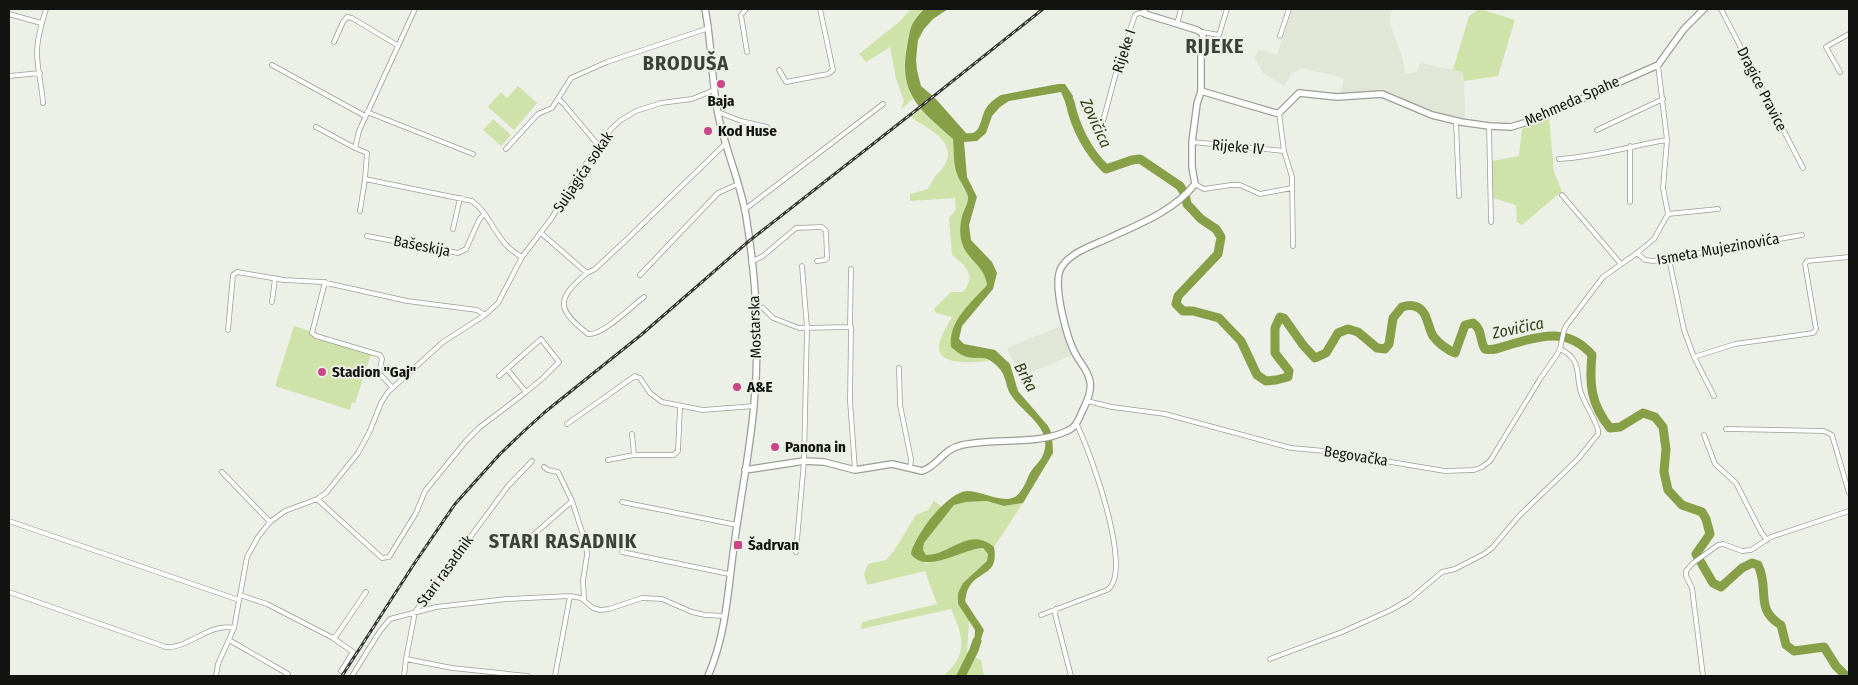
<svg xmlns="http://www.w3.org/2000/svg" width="1858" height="685" font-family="'Fira Sans Condensed',sans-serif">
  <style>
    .built { fill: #e1e6d6 }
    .green { fill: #cfe2a9 }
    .water { fill: #87a047 }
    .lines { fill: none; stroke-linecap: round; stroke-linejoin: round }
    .river { stroke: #87a047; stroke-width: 9 }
    .street-casing { stroke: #9b9e96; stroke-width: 5.5 }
    .secondary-casing { stroke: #9b9e96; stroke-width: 8 }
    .street { stroke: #fff; stroke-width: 4 }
    .secondary { stroke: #fff; stroke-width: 5.5 }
    .rail-casing { stroke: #353632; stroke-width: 3 }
    .rail { stroke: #edf0e7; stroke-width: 1; stroke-dasharray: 4; stroke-linecap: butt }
    .poi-dot { fill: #cb4689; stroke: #edf0e7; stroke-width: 2 }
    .labels { text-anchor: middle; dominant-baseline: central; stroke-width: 4; stroke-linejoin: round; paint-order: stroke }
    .street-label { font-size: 15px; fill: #121310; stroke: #edf0e7 }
    .poi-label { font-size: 15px; font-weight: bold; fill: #121310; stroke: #edf0e7; text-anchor: start }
    .water-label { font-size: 16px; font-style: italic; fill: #323d18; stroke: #edf0e7 }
    .district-label { font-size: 20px; font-weight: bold; letter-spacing: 1px; fill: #3d4039; stroke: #edf0e7 }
  </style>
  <rect width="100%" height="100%" fill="#edf0e7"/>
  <path class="built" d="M1292 9H1392L1389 21 1403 59 1405 74 1417 72 1420 63 1464 72 1465 120 1452 118 1419 108 1397 96 1382 91 1351 94 1341 93 1344 78 1301 68 1291 75 1284 86 1263 73 1255 58 1258 49 1277 55Z
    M1061 326 1072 355 1021 377 1007 348Z"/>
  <path class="green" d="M911 9H924C921 12 916 16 914 21 904 43 900 77 913 99L901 109 904 101 896 79 890 47 866 62 859 54 898 23Z
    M1480 9 1515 20 1498 76 1464 81 1463 72 1453 70 1469 16Z
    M518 86 537 103 514 130 488 107 501 92 507 98Z
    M919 106 953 139 954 161 961 184 967 193 968 200 962 216 965 250 982 269 986 276 987 285 959 317 950 336 966 357H982L989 361C975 362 938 367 939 346 940 336 947 326 952 317L936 313 934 309 951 292H963C977 275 966 266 952 255L949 218 956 209 955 198 910 201V194L928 189C931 184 933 179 936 175 939 172 942 170 944 166 960 140 923 127 908 115Z
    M1549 117 1554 172 1562 191 1522 225 1517 222 1516 205 1493 198 1492 161 1519 156 1522 129Z
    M493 119 511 135 501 146 483 130Z
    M294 326 372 351 355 403 352 402 350 410 275 386Z
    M934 501 942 507 921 531 913 545 926 564C942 559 968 549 983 548L988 554 987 561 963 583 958 604 969 620 967 653 981 660 984 676H944C947 672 951 669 954 665 968 647 959 627 951 609L861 629 862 622 937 604 925 571 867 585 864 574 868 564 886 560 893 552 916 515 928 510Z
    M987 501 1004 506 1023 503 994 547C969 527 951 555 925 555L923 550 924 543 954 505 966 502Z"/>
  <path class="water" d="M924 9H948L933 19 924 29 918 40 916 60 917 70 921 86 935 98 966 133C981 136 980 120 985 110 989 103 994 99 1001 95L1058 84H1065L1073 96 1072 112 1068 109 1061 92 1009 101 1000 107 992 116 986 133 977 141 964 142 967 177 977 197 969 225 971 240 992 262 997 273 993 289 962 326 959 339 964 344 995 350 1010 364 1018 391 1048 426 1052 434 1053 453 1023 503 1004 506 987 501 966 502 954 505 924 543 923 550 926 555C951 555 969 526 994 547 999 577 978 569 968 589 966 593 966 598 965 601L984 630 980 642 974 650 975 630 958 604V593L963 583 987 561 988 554 983 548C962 549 926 575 911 554 914 536 947 492 967 491 981 491 1000 502 1012 498 1022 495 1026 481 1030 473 1033 467 1040 462 1043 455 1054 428 1023 414 1011 395 1004 384 1008 376 996 365 983 353 976 361 964 356 959 354 955 350 951 347 948 321 971 303 987 285 985 266 967 260 962 243 959 233 960 222 963 213 965 208 968 203 968 198 968 192 959 181 957 174 953 163 954 150 953 139 920 109 898 95 907 46 911 26 910 24 924 9Z"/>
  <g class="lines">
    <path class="river" d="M1070 102C1075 127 1088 152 1106 169L1132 160 1140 159 1180 186 1185 194 1187 204 1201 219 1216 229 1221 237 1218 254 1178 296 1176 304 1183 311H1193L1219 318 1241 341 1257 375 1266 381 1276 380 1288 377 1289 371 1275 353V328L1280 317 1284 318 1303 345 1315 358 1326 353 1338 333 1348 329 1358 332 1377 348 1385 349 1389 344 1393 318 1402 307C1405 306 1410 305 1414 306 1428 309 1427 326 1433 336 1439 344 1446 349 1455 353L1465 325 1473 323C1483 330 1479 340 1485 349 1495 351 1502 347 1512 344 1542 335 1569 328 1592 355 1589 384 1591 405 1610 428L1620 427 1643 413 1655 417 1663 427 1666 449 1664 472 1668 490 1682 505 1702 512 1706 519 1710 534 1696 554 1713 583 1721 587 1742 568 1752 563 1758 565C1770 589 1754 609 1781 625L1786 645 1794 651 1824 647 1836 666 1846 676
      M961 676 974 650 977 641"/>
    <defs>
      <path id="street" d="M415 9 359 131 355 148 367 153 365 179 472 201C493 216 495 243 522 257
        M746 9 741 15 747 52
        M1721 9 1803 168
        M9 14 41 23
        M1177 24 1181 9
        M1202 32 1219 35 1227 9
        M1280 36 1289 9
        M334 42 343 22 347 17 352 18 397 45
        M272 65 365 116
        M779 70 786 82 828 74 833 70 820 9
        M1840 72 1826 47 1849 34
        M9 76 40 73
        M558 99 563 103 598 145
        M43 103C42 86 37 69 37 52 37 37 42 23 46 9
        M367 112 473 154
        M718 112 741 121 767 127
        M1279 113 1284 151 1292 177 1293 246
        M1456 121 1459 196
        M1102 125 1117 69 1135 15 1139 13 1145 14
        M1489 126 1491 222
        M316 127 355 148
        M1597 130 1663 99
        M1192 142 1284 151
        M506 149 538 114 552 108 571 78 607 62 709 28
        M1559 159C1596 157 1630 146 1667 140
        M1195 184 1204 189 1231 185H1240L1260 194 1292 188
        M1562 195 1621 264
        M1630 202V146
        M744 210 883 104
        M360 211 365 179
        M1668 214 1718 209
        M453 229 460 198
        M541 233 587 273 595 269 624 242 725 144
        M367 236 458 253 466 249 479 220 484 214
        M1637 253 1645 260 1653 261 1802 235
        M1669 259 1684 330 1694 357 1714 396
        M751 262 763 256 796 228 822 227 826 231 827 258 825 260 817 261
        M587 273C556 299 556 309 588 334 602 336 632 306 644 297
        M640 275 718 193 738 184
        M325 282 312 333 316 336 380 355 382 359 379 373 392 387
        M272 302 275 278
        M755 306 763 308 773 318 799 328 851 327 850 401 855 470
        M850 326 851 269
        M228 330 233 275 237 272 284 280 322 282 407 301 477 310 485 315
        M1694 357 1735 344 1813 333 1816 329 1805 264 1807 261 1849 257
        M899 368 900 405 911 459 910 469
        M499 376 541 339 559 362 543 378 526 392
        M1087 401 1112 407 1165 414 1291 448 1325 451 1445 471 1474 470 1482 467 1490 461 1540 379 1556 356 1560 349 1564 330 1566 326 1603 277 1637 253 1654 239 1668 214 1663 188 1667 140 1658 65
        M567 424 635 376 640 378 650 393 662 402 703 410 754 406
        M1726 429 1824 431 1832 435 1849 493
        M632 434 634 455H674L678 451 680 407
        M1704 435 1715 464 1736 483 1761 532 1767 540
        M608 460 634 455
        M544 467 548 470 558 472 572 501 586 544 587 555 583 580 584 599
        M222 472 270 522
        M317 499 382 558 389 557 416 513 425 491 466 441 480 427 526 392 507 369
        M622 502 737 525
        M9 521 239 600
        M524 543 572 501
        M622 552 729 574
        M796 552 804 461 807 328 802 266
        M9 592 166 647C188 649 210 622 234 628
        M240 595 267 604 333 638 336 636 366 592
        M1056 609 1055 614 1071 676
        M1041 615 1107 590C1135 573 1089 448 1076 423
        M333 638 353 652 341 671
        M229 640 288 674 286 676
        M1270 659 1342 632 1391 610 1410 599 1442 572 1455 569 1484 554 1492 548 1519 516 1578 459 1598 434V430C1594 417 1586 406 1581 393 1575 374 1583 360 1560 349
        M216 676 218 664 234 628 247 557 258 537 270 522 285 511 317 499 326 493 358 453 369 433 381 403 388 392 443 342 485 315 498 303 522 257 551 219 577 176 611 129 621 120 636 111 661 103 692 99 714 90
        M352 676 380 631 390 619 436 607 507 599 570 596 581 598 593 608 600 610 609 609 642 598 662 599 692 612 705 615 725 616
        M404 676 406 659
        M528 676 452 668 406 659 415 612 508 486 532 461
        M555 676 570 596
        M1703 676 1692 588 1686 576V571L1693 563 1718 545 1723 544 1742 551 1751 550 1771 537 1849 511"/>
      <path id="secondary" d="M705 9C712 43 711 79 718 114 725 149 740 181 746 216 756 277 760 343 754 405 750 450 741 495 735 539 728 586 727 633 708 676
        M1201 91 1276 113H1279L1299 93 1337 97 1382 94 1432 115 1461 122 1489 126 1511 127 1534 120 1658 65 1684 29 1704 9
        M745 470 804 461 824 462 855 470 892 464 922 471C938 466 943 449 962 445 997 437 1035 446 1067 431 1075 428 1078 421 1081 414 1085 405 1092 393 1090 382 1089 372 1081 364 1076 355 1067 339 1052 284 1061 268 1070 252 1094 245 1109 238 1139 224 1174 211 1195 184L1192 167V142L1197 104 1201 91V54L1203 34 1197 30 1145 14 1144 9"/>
    </defs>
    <use href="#street" class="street-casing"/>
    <use href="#secondary" class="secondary-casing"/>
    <use href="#street" class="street"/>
    <use href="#secondary" class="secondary"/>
    <defs>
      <path id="rail" d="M342 676 414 564 455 504 500 454 523 432 545 412 641 335 749 241 915 111 1043 9"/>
    </defs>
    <use href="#rail" class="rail-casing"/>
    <use href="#rail" class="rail"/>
  </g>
  <g class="poi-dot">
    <circle cx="721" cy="84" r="5"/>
    <circle cx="708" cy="131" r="5"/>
    <circle cx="322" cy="372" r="5"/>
    <circle cx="737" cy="387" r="5"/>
    <circle cx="775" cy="447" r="5"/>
    <rect x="733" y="540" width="10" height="10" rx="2.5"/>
  </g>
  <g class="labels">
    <g class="street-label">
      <text transform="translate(1124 51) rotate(-72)">Rijeke I</text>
      <text transform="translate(1762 89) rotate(63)">Dragice Pravice</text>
      <text transform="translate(1572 101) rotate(-24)">Mehmeda Spahe</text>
      <text transform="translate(1238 147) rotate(5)">Rijeke IV</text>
      <text transform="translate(583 172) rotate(-56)">Suljagića sokak</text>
      <text transform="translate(422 246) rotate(11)">Bašeskija</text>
      <text transform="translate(1718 249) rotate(-10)">Ismeta Mujezinovića</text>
      <text transform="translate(755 327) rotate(-92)">Mostarska</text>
      <text transform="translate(1356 456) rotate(9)">Begovačka</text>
      <text transform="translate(445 571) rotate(-54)">Stari rasadnik</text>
    </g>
    <g class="poi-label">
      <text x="721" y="101" text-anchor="middle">Baja</text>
      <text x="718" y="131">Kod Huse</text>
      <text x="332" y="372">Stadion "Gaj"</text>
      <text x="747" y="387">A&amp;E</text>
      <text x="785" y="447">Panona in</text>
      <text x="748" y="545">Šadrvan</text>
    </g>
    <g class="water-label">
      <text transform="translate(1096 123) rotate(65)">Zovičica</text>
      <text transform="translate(1518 328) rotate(-12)">Zovičica</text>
      <text transform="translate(1026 377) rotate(61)">Brka</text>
    </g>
    <g class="district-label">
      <text x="1215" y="46">RIJEKE</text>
      <text x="686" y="63">BRODUŠA</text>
      <text x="563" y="541">STARI RASADNIK</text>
    </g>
  </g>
  <rect width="1858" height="685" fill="none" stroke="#121310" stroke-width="20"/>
</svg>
